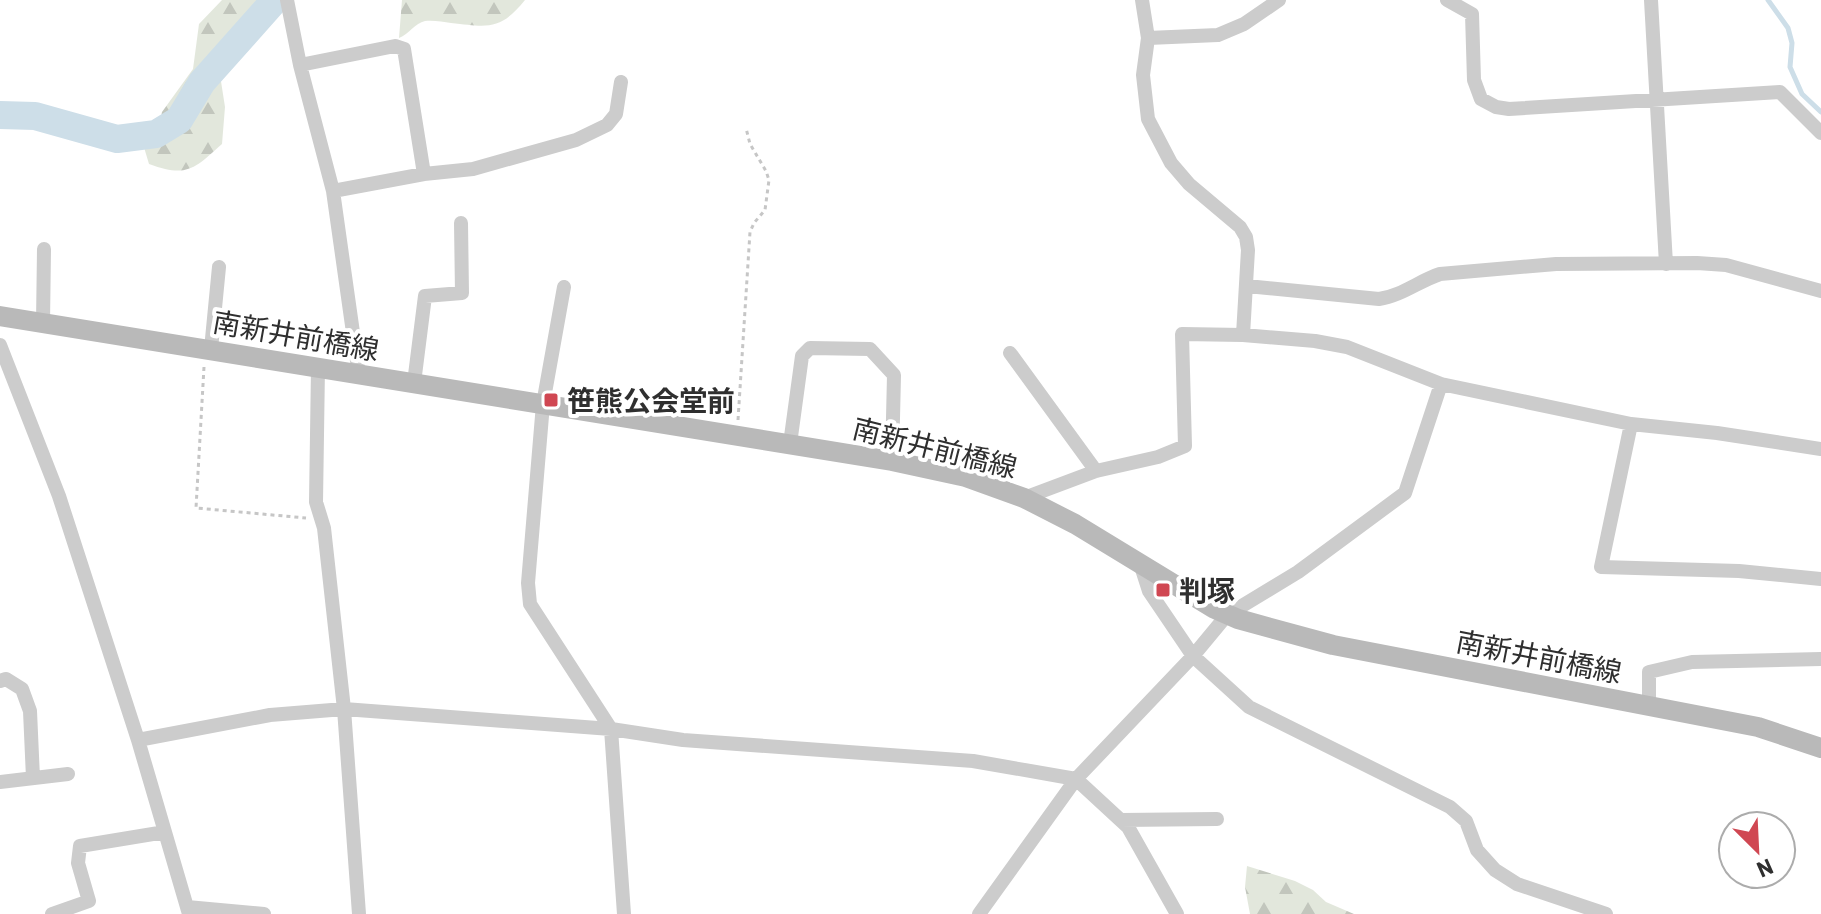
<svg xmlns="http://www.w3.org/2000/svg" width="1821" height="914" font-family="Barlow,'Noto Sans JP',sans-serif">
  <style>
    .forest { fill: url(#forest-firs) }
    .lines { fill: none; stroke-linecap: round; stroke-linejoin: round }
    .stream { stroke: #cddee8; stroke-width: 5 }
    .river { stroke: #cddee8; stroke-width: 28 }
    .path { stroke: #c6c6c6; stroke-width: 3; stroke-dasharray: 4 4; stroke-linecap: butt }
    .street { stroke: #ccc; stroke-width: 14 }
    .secondary { stroke: #b9b9b9; stroke-width: 20 }
    .poi-dot { fill: #d04752; stroke: #fff; stroke-width: 3 }
    .labels { text-anchor: middle; dominant-baseline: central; stroke-width: 8; stroke-linejoin: round; paint-order: stroke }
    .street-label { font-size: 28px; fill: #2f2f2f; stroke: #fff }
    .poi-label { font-size: 28px; font-weight: bold; fill: #2f2f2f; stroke: #fff; text-anchor: start }
  </style>
  <defs>
    <pattern id="forest-firs" width="22" height="20" patternUnits="userSpaceOnUse" patternTransform="scale(2)"><rect width="22" height="20" fill="#e2e7dc"/><path d="M5 1l3.5 6h-7zM16 11l3.5 6h-7z" fill="#c2c6bd"/></pattern>
  </defs>
  <rect width="100%" height="100%" fill="#fff"/>
  <path class="forest" d="M222 0H260L206 66 172 115 160 121 162 112 193 69 199 24Z
    M402 0H525C500 31 488 27 451 23 443 22 434 20 425 21 415 23 409 34 399 38Z
    M220 75 225 107 222 144C194 169 187 178 149 164L143 144 170 138 192 116Z
    M1247 866 1295 881 1313 890 1326 902 1354 914H1250L1245 887Z"/>
  <g class="lines">
    <path class="stream" d="M1768 0 1788 28 1792 43 1790 67 1802 94 1821 112"/>
    <path class="river" d="M0 115 35 116 117 139 156 134 179 120 202 82 275 0"/>
    <path class="path" d="M204 367 196 508 306 518
      M738 420 750 232 754 223 765 210 769 180 766 171 750 144 746 128"/>
    <path class="street" d="M287 0 300 65 333 191 359 375
      M1142 0 1148 38 1143 75 1148 119 1171 163 1189 184 1240 227 1246 237 1248 250 1243 335
      M1447 0 1472 14 1474 80 1481 99 1496 107 1509 109 1780 92 1821 133
      M1651 0 1666 264
      M1148 38 1218 35 1244 24 1279 0
      M300 65 395 46 404 49 424 174
      M333 191 424 174 473 169 576 140 607 125 616 114 621 82
      M1247 286 1379 299C1401 296 1419 281 1440 274L1556 264 1697 263 1726 265 1821 291
      M564 287 543 404 528 583 530 604 611 729 624 914
      M43 323 44 249
      M0 345 59 496 138 740 189 914
      M211 349 219 267
      M1010 353 1096 471
      M318 367 316 502 324 528 344 709 359 914
      M414 383 425 296 462 293 461 223
      M1631 424 1601 567 1739 571 1821 579
      M790 444 802 356 810 348 870 349 894 375 892 461
      M1024 498 1096 471 1158 457 1185 446 1182 334 1243 335 1315 341 1347 347 1441 384 1631 424 1717 433 1821 449
      M1140 563 1149 591 1193 656 1249 707 1450 807 1466 821 1477 850 1495 870 1517 884 1606 914
      M0 681 6 679 22 689 30 711 33 778
      M1649 706V672L1692 662 1821 659
      M138 740 270 715 344 709 611 729 683 740 973 761 1076 779 1128 827 1177 914
      M0 782 68 774
      M1121 820 1217 819
      M187 907 264 914
      M52 914 89 901 78 863 80 846 165 832
      M979 914 1076 779 1193 656 1227 615 1298 572 1405 493 1441 384"/>
    <path class="secondary" d="M0 316 892 461 966 477 1024 498 1075 524 1213 608 1238 619 1333 645 1758 727 1821 748"/>
  </g>
  <g class="poi-dot">
    <rect x="543" y="392" width="16" height="16" rx="4"/>
    <rect x="1155" y="582" width="16" height="16" rx="4"/>
  </g>
  <g class="labels">
    <g class="street-label">
      <text transform="translate(296 335) rotate(10)">南新井前橋線</text>
      <text transform="translate(935 447) rotate(14)">南新井前橋線</text>
      <text transform="translate(1539 656) rotate(11)">南新井前橋線</text>
    </g>
    <g class="poi-label">
      <text x="567" y="400">笹熊公会堂前</text>
      <text x="1179" y="590">判塚</text>
    </g>
  </g>
  <g transform="translate(1757 850) rotate(156)"><circle r="38" fill="#ffffff" stroke="#acacac" stroke-width="2"/>
  <path d="M0-6L14 30L0 20L-14 30Z" fill="#d04752"/>
  <text y="-12" font-size="22" font-weight="bold" text-anchor="middle" fill="#2f2f2f">N</text>
  </g>
</svg>
